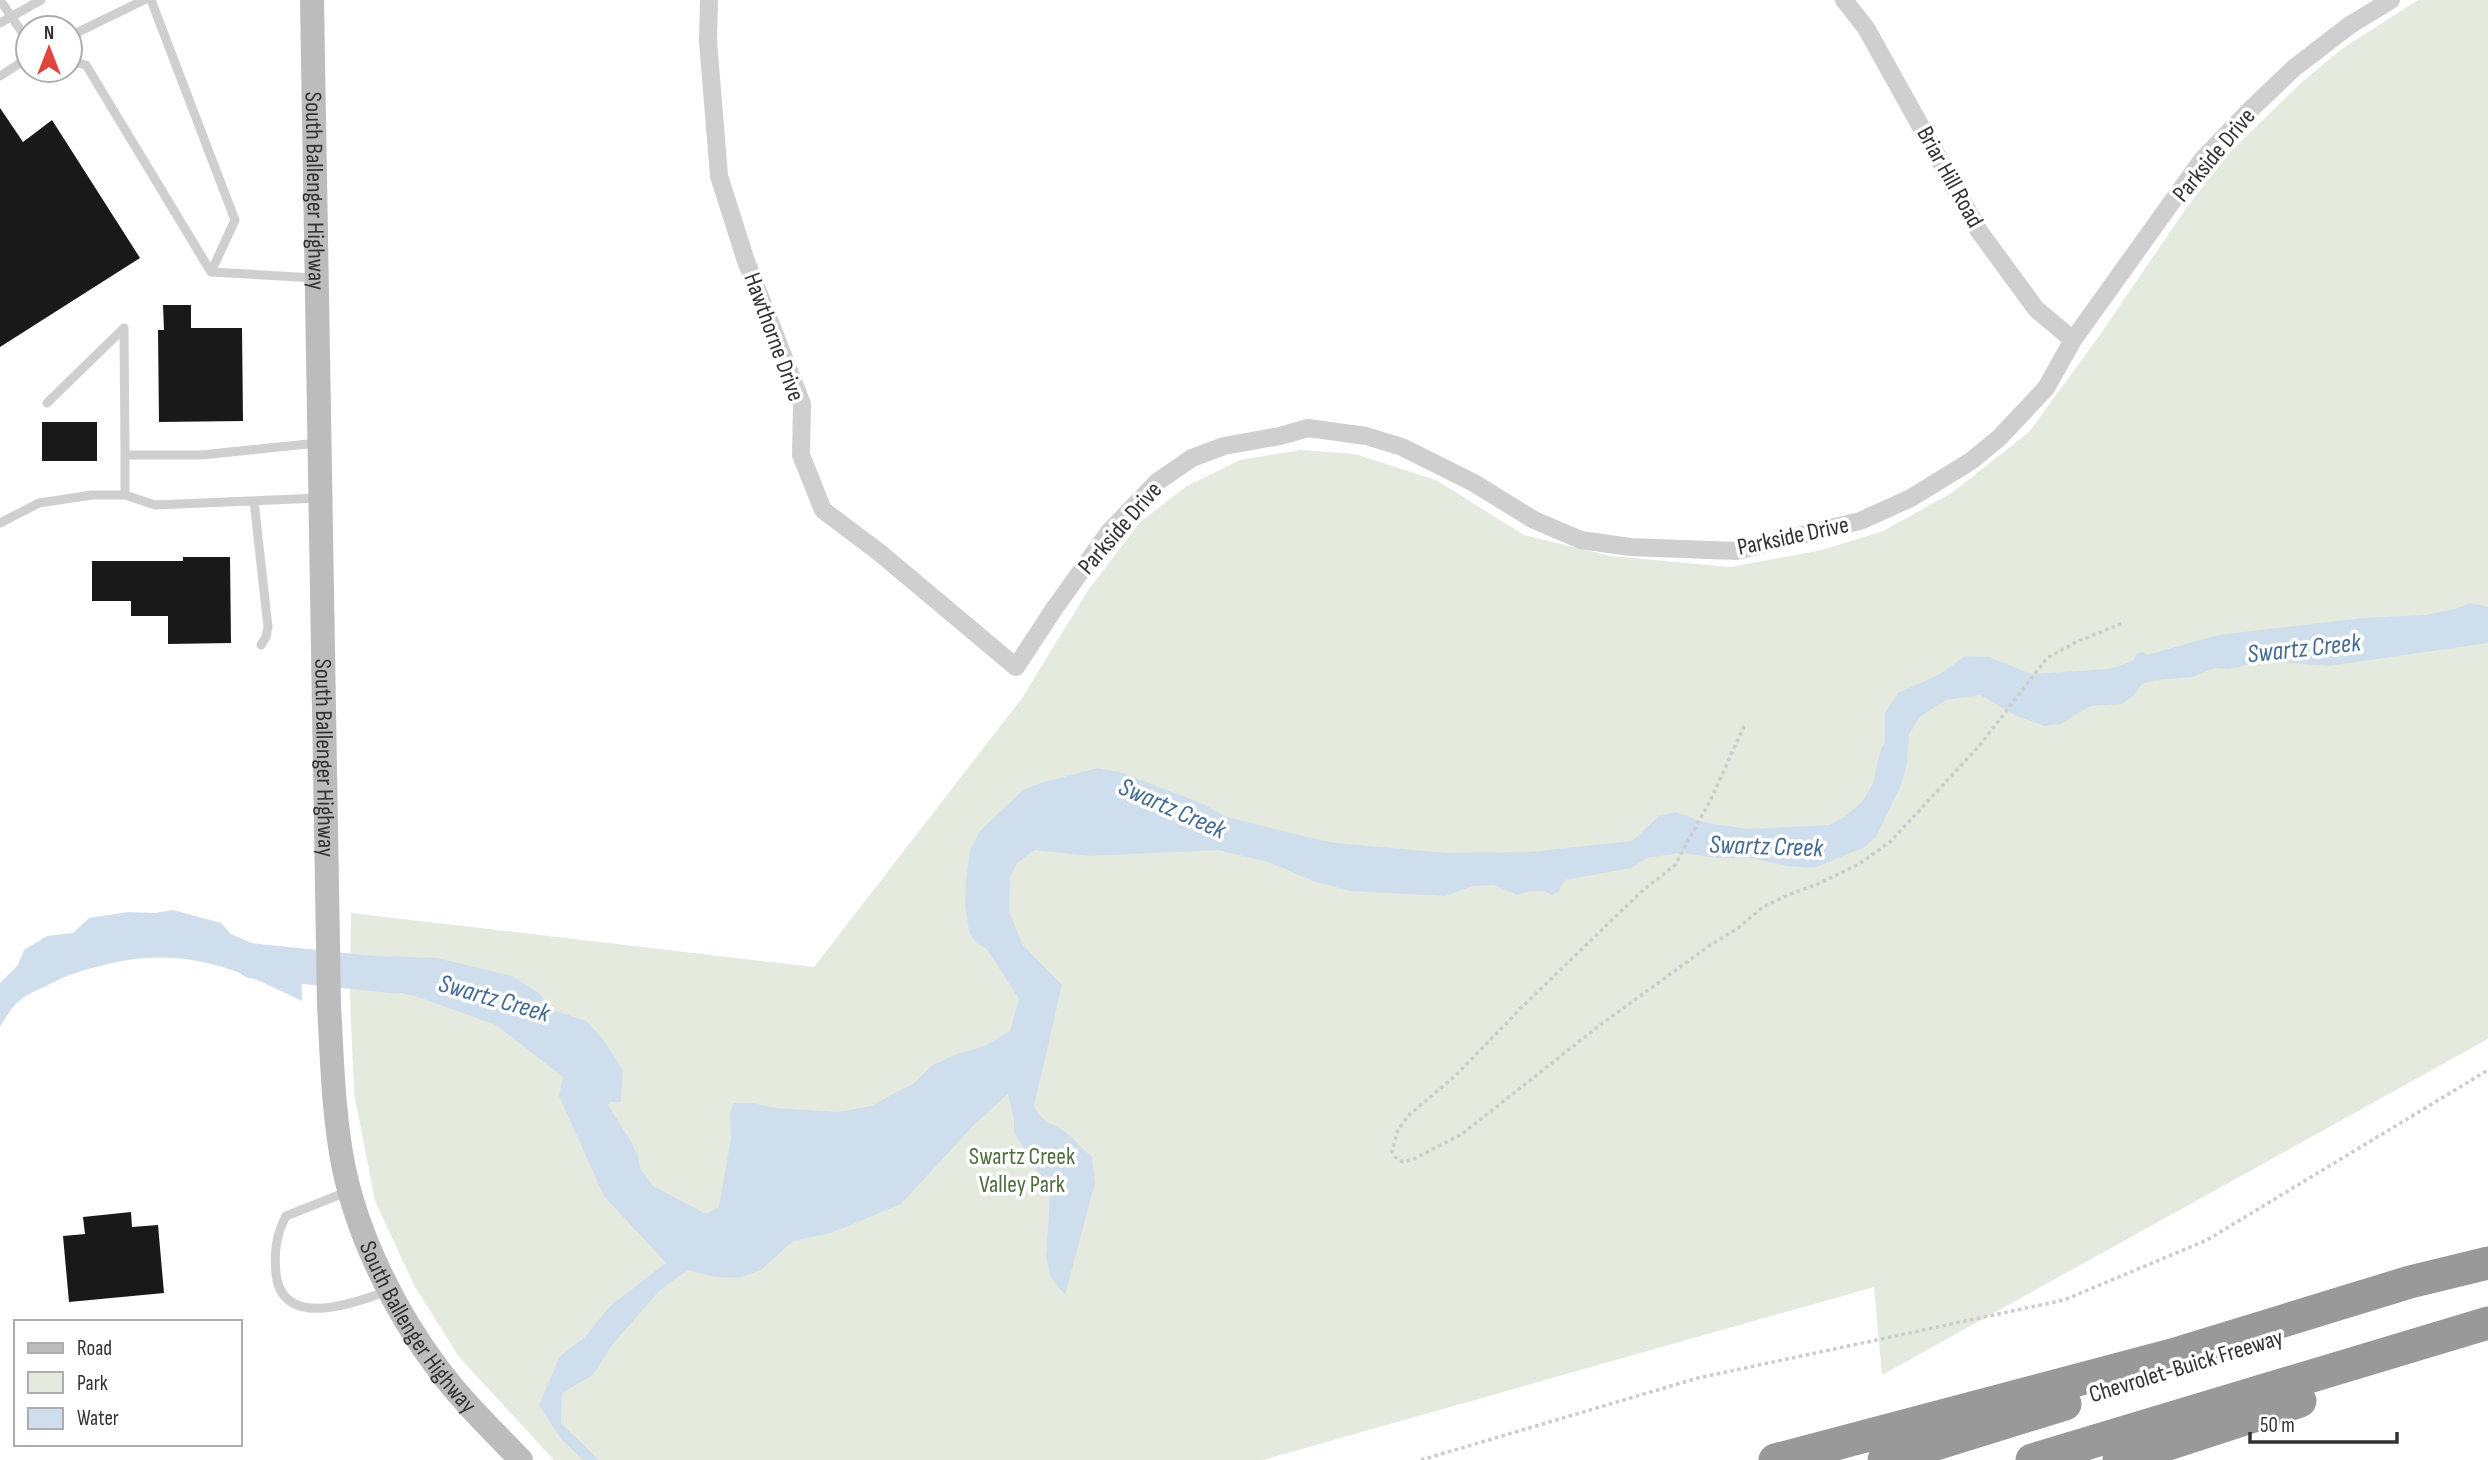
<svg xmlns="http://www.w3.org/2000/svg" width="2488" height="1460" font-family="'Sofia Sans Condensed',sans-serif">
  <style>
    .green { fill: #e4ebde }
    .water { fill: #cfdeec }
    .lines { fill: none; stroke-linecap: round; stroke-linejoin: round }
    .river { stroke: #cfdeec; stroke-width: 35 }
    .building { fill: #191919 }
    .path { stroke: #ccc; stroke-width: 3.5; stroke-dasharray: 3.5 3.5; stroke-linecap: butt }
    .lane { stroke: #cfcfcf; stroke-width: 9 }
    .street { stroke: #cfcfcf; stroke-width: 18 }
    .secondary { stroke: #bcbcbc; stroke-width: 24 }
    .highway { stroke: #999; stroke-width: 33 }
    .labels { text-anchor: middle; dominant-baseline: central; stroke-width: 7; stroke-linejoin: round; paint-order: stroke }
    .street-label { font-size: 24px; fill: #323232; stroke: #fff }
    .park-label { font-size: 24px; fill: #506d40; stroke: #fff }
    .water-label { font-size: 26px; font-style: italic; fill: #426a92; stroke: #fff }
  </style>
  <rect width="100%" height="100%" fill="#fff"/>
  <path class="green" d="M2418 0H2488V1039L1882 1375 1874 1287 1263 1460H554L459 1357 414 1285 375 1201 354 1093 350 998 351 913 814 967 1022 698 1089 589 1140 522 1187 486 1240 460 1301 450 1355 454 1436 480 1524 535 1611 556 1730 567 1822 550 1883 531 1953 492 2029 432 2097 339 2187 207 2231 151 2302 82 2343 48Z"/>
  <path class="water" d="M2470 603 2488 607V643L2329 666 2265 661 2229 669 2215 668 2192 677 2157 680 2142 684 2134 695 2122 704 2090 706 2061 724 2044 726 2017 716 1980 695 1946 700 1921 716 1909 734 1907 764 1901 785 1876 837 1865 847 1814 868 1786 866 1752 858H1718L1680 853 1647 858 1631 868 1565 880 1559 891 1552 895 1545 891H1530L1517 895 1494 885 1473 886 1445 896 1350 891 1313 881 1268 862 1218 850 1090 856 1035 850 1017 863 1010 878 1009 912 1023 945 1062 985 1034 1106C1047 1128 1048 1119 1065 1132 1075 1139 1081 1149 1092 1156L1095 1183 1065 1295 1051 1278 1046 1257 1050 1198 1031 1159 1014 1133V1118L1008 1094 973 1126 901 1204 831 1233 793 1241 761 1270 739 1278 715 1277 688 1270 660 1290 612 1345 593 1375 562 1393 561 1423 599 1460H583L561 1439 539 1405 560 1356 585 1337 610 1306 666 1263 604 1196 559 1096 563 1077 496 1025 418 997 384 989 350 988V955L437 958 512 976 539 993 553 1010 586 1021 602 1038 623 1070 621 1102H610L608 1105 630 1140 639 1158 640 1168 653 1186 706 1214 719 1207 731 1138 730 1112 734 1103H753L776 1108 838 1112 871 1106 914 1083 933 1065 957 1054 985 1046 1010 1031 1019 999 986 948 976 943 969 931 965 904 966 881 970 851 979 832 1023 790 1041 783 1098 768 1123 773 1203 804 1227 817 1307 837 1335 843 1448 853 1529 852 1632 841 1659 816 1675 812 1707 823 1748 829 1829 825 1844 817 1863 801 1873 783 1881 749 1885 743V713L1898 693 1940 674 1965 656 1989 657 2031 674 2110 669 2133 661 2137 653 2143 652 2147 655 2218 635 2363 618 2425 615 2455 609Z
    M173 910 221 923 231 934 254 944 301 953 302 1001C235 968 187 947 112 963 92 968 74 972 56 981 25 997 19 994 0 1027V983L18 965 24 950 47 936 73 933 89 918 128 912 155 913Z"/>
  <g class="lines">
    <path class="river" d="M253 961 396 976"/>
  </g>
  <path class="building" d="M0 108 23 142 52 120 140 258 0 347Z
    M163 305H191V328H242L243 421 159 422 158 330H164Z
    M42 422H97V461H42Z
    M183 557H230L231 643 168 644V616H131V601H92V561H183Z
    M131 1212 132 1227 158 1225 164 1293 69 1302 63 1236 85 1234 83 1217Z"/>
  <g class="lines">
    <path class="path" d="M1744 726 1711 799 1675 865 1641 892 1522 1007 1456 1075 1408 1116 1398 1130 1392 1151 1395 1157 1403 1162 1414 1159 1462 1134 1600 1025 1709 946 1738 928 1763 907 1790 894 1818 884 1859 864 1890 842 1980 745 2047 658 2076 642 2123 623
      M1421 1460 1698 1378 2064 1300 2207 1240 2488 1070"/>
    <path class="lane" d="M0 0 28 41
      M151 0 235 220 211 272
      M0 23 41 0
      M70 36 144 0
      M70 61 86 65 211 272 315 278
      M0 76 28 58
      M124 328 125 455
      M47 403 124 328
      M125 495V455H201L318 443
      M254 501 268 627 266 637 261 645
      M0 523 39 503 92 495H125L155 505 320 498
      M349 1191 286 1216C276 1235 274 1252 276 1273 281 1330 353 1304 387 1291"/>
    <path class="street" d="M709 0 708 41 719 176 746 261 802 404 801 455 823 510 880 553 1016 667 1054 609 1109 532 1157 482 1192 458 1224 446 1280 436 1308 428 1366 436 1402 447 1474 483 1534 520 1581 540 1630 547 1736 551 1860 521 1911 498 1971 461 1999 438 2046 388 2073 340 2202 160 2251 109 2294 68 2350 25 2391 0
      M1844 0 1866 28 1979 231 2036 309 2073 340"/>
    <path class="secondary" id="s1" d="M312 0 329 1005C332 1058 333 1111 343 1164 357 1235 395 1312 439 1370 463 1402 493 1431 521 1460"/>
    <path class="highway" d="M1775 1460 2172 1355 2410 1282 2488 1263
      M1884 1460 2065 1404
      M2032 1460 2488 1323
      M2119 1460 2300 1401"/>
  </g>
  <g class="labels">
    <g class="street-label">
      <text transform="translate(2214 155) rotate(-50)">Parkside Drive</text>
      <text transform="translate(1950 177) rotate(61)">Briar Hill Road</text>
      <text stroke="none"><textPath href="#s1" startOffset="191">South Ballenger Highway</textPath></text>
      <text transform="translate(774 337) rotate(70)">Hawthorne Drive</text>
      <text transform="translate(1120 528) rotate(-49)">Parkside Drive</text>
      <text transform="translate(1793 536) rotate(-12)">Parkside Drive</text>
      <text stroke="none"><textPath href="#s1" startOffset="758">South Ballenger Highway</textPath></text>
      <text stroke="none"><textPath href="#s1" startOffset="1346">South Ballenger Highway</textPath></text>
      <text transform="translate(2186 1366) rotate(-17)">Chevrolet-Buick Freeway</text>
    </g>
    <g class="park-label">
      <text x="1022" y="1156">Swartz Creek<tspan x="1022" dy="28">Valley Park</tspan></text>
    </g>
    <g class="water-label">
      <text transform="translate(2304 649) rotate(-6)">Swartz Creek</text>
      <text transform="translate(1172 809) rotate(24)">Swartz Creek</text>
      <text transform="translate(1766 847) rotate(2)">Swartz Creek</text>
      <text transform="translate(494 999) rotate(16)">Swartz Creek</text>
    </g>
  </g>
  <rect x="14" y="1320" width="228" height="126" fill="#ffffff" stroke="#adadad" stroke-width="2"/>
  <rect x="28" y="1343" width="35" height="10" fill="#bcbcbc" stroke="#adadad" stroke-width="2"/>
  <text x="77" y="1355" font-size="21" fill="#323232">Road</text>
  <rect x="28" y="1372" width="35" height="21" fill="#e4ebde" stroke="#adadad" stroke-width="2"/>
  <text x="77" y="1390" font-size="21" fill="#323232">Park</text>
  <rect x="28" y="1408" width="35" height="21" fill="#cfdeec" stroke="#adadad" stroke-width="2"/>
  <text x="77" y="1425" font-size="21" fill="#323232">Water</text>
  <g transform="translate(49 49)"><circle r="33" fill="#ffffff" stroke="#adadad" stroke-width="2"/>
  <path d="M0-5L12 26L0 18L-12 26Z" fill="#df453f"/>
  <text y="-10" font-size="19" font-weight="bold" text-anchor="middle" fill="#323232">N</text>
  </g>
  <path d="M2250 1432v10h147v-10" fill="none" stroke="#323232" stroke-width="3.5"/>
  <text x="2260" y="1432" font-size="21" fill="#323232" stroke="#ffffff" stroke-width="5" paint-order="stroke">50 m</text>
</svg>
